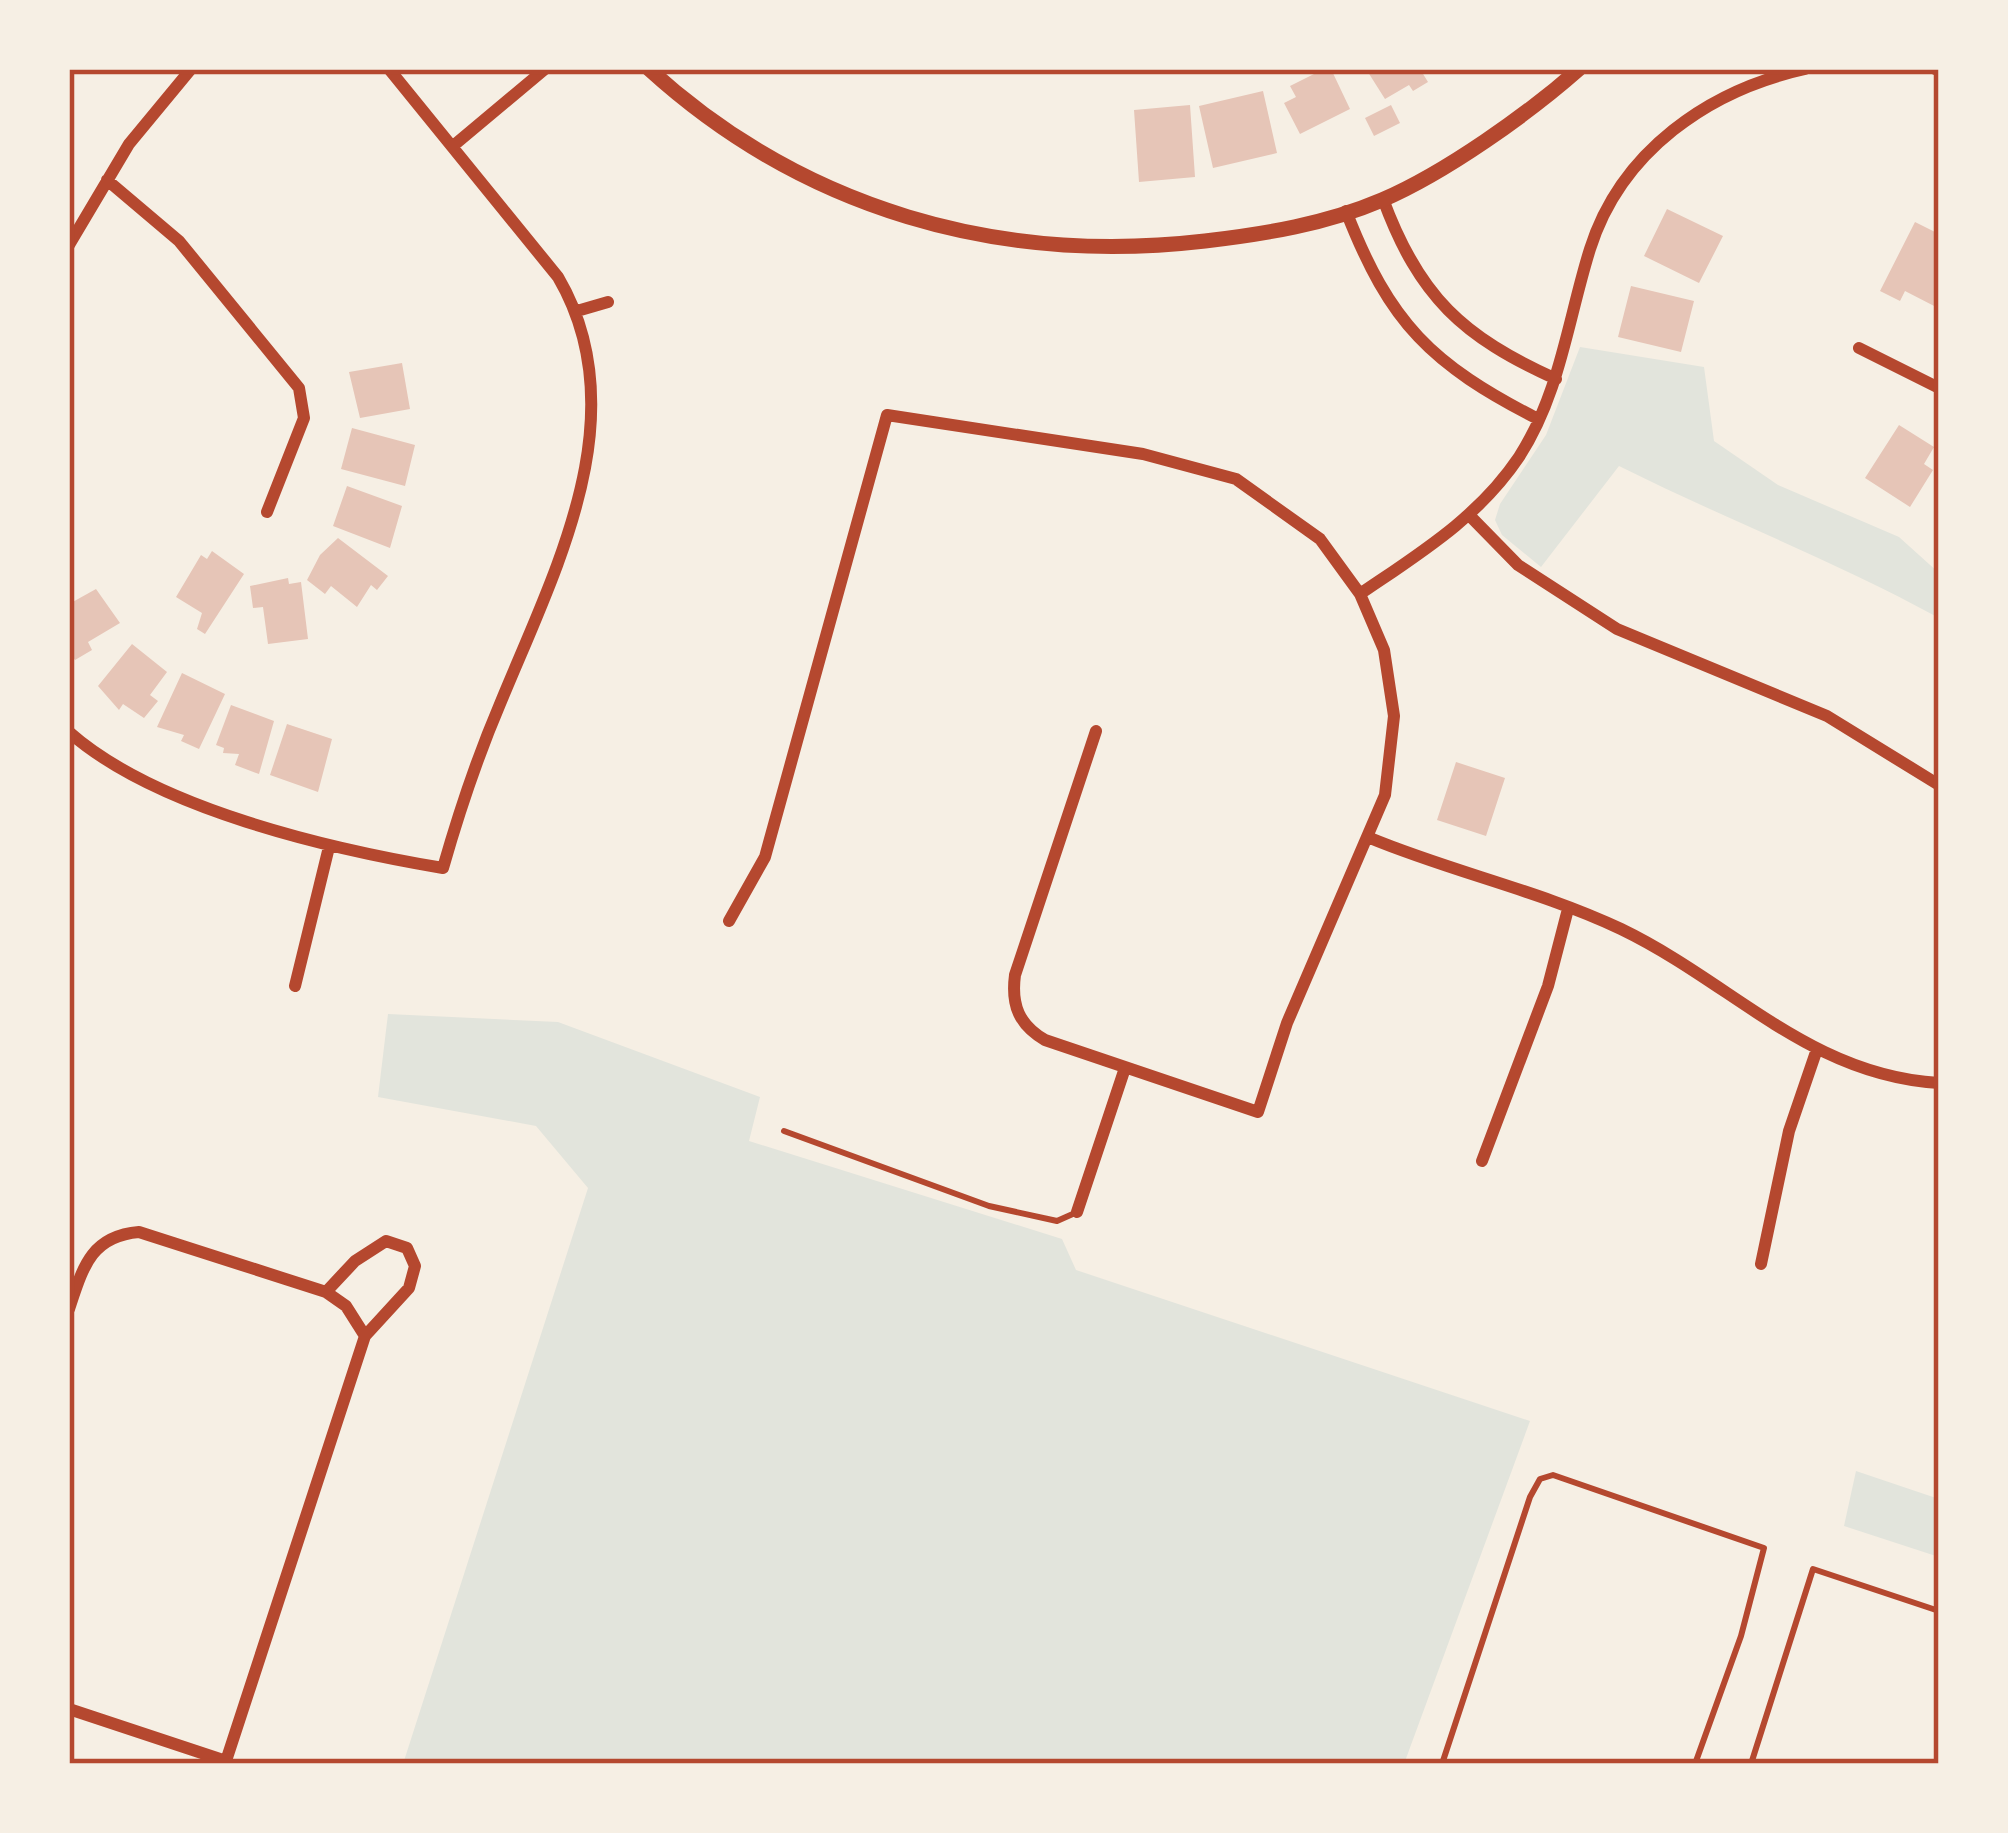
<svg xmlns="http://www.w3.org/2000/svg" width="2008" height="1833" font-family="Montserrat,sans-serif">
  <style>
    .green { fill: #e2e4dc }
    .building { fill: #e6c5b7 }
    .lines { fill: none; stroke-linecap: round; stroke-linejoin: round }
    .service { stroke: #b5482f; stroke-width: 6 }
    .minor { stroke: #b5482f; stroke-width: 12 }
    .tertiary { stroke: #b5482f; stroke-width: 15 }
    .neatline { fill: none; stroke: #b5482f; stroke-width: 4.5 }
  </style>
  <rect width="100%" height="100%" fill="#f6efe4"/>
  <path class="green" d="M1580 347 1704 367 1714 441 1778 485 1899 537 1939 573V618C1835 561 1725 519 1619 466L1541 567 1502 535 1495 520 1500 504 1546 435Z
    M388 1014 558 1022 760 1097 749 1141 1062 1239 1076 1270 1530 1421 1404 1764H403L588 1188 536 1126 378 1097Z
    M1856 1471 1939 1499V1557L1844 1526Z"/>
  <path class="building" d="M1324 69H1331L1350 109 1300 134 1284 103 1296 97 1290 86Z
    M1366 69H1420L1428 82 1413 91 1409 85 1385 99Z
    M1263 91 1277 153 1213 168 1199 106Z
    M1190 105 1195 177 1139 182 1134 110Z
    M1391 105 1400 123 1374 136 1365 118Z
    M1667 209 1723 236 1699 283 1644 256Z
    M1915 222 1939 234 1938 308 1905 291 1900 301 1880 291Z
    M1631 286 1694 301 1681 352 1618 337Z
    M402 363 410 409 360 418 349 372Z
    M1899 425 1934 447 1924 464 1933 470 1910 507 1865 478Z
    M352 428 415 445 405 486 341 469Z
    M347 486 402 506 390 548 333 526Z
    M338 538 388 576 377 590 371 585 357 607 331 586 325 594 307 580 320 555Z
    M212 551 244 574 205 634 197 629 202 613 176 597 201 555 207 559Z
    M288 578 289 584 301 582 308 639 268 644 263 607 253 608 250 586Z
    M96 589 120 623 88 642 92 650 75 660 69 652V604Z
    M132 644 167 672 150 695 158 701 144 718 123 704 119 710 98 686Z
    M182 673 225 694 199 749 181 741 184 735 157 727Z
    M231 705 274 721 259 774 235 765 239 754 223 753 224 748 216 745Z
    M287 724 332 739 318 792 270 775Z
    M1456 762 1505 778 1486 836 1437 820Z"/>
  <g class="lines">
    <path class="service" d="M784 1131 989 1206 1057 1221 1075 1213
      M1442 1764 1530 1497 1540 1479 1553 1475 1764 1548 1741 1636 1695 1764
      M1751 1764 1813 1569 1939 1611"/>
    <path class="minor" d="M1935 69 1939 70
      M453 146 545 69
      M107 180 179 241 299 388 304 418 267 512
      M1383 199C1419 297 1463 337 1556 379
      M1346 211C1390 324 1431 364 1538 419
      M69 245 129 144 191 69
      M577 311 608 302
      M1859 348 1939 388
      M1471 517 1518 565 1617 629 1827 716 1939 785
      M1360 594C1420 553 1478 518 1519 457 1560 394 1568 319 1590 249 1621 151 1709 90 1805 69
      M69 732C156 809 330 849 443 868 459 812 477 758 500 704 554 572 639 415 558 277L389 69
      M1370 838C1452 872 1541 891 1621 929 1733 983 1809 1075 1939 1083
      M729 921 765 857 887 415 1143 454 1236 479 1320 539 1360 594 1384 650 1394 716 1385 795 1287 1023 1258 1112 1045 1040C1019 1025 1011 1005 1015 975L1096 731
      M295 986 329 847
      M1482 1161 1548 986 1568 909
      M1077 1212 1125 1068
      M1761 1264 1789 1131 1816 1052
      M326 1292 355 1261 386 1241 407 1248 415 1266 409 1288 365 1336
      M69 1309C83 1267 91 1236 139 1232L326 1292 346 1306 365 1336 225 1764
      M69 1709 226 1761"/>
    <path class="tertiary" d="M649 69C804 210 999 265 1205 241 1265 234 1326 224 1382 200 1445 173 1528 114 1579 69"/>
  </g>
  <rect width="2008" height="1833" fill="none" stroke="#f6efe4" stroke-width="144"/>
  <rect x="72" y="72" width="1864" height="1689" class="neatline"/>
</svg>
